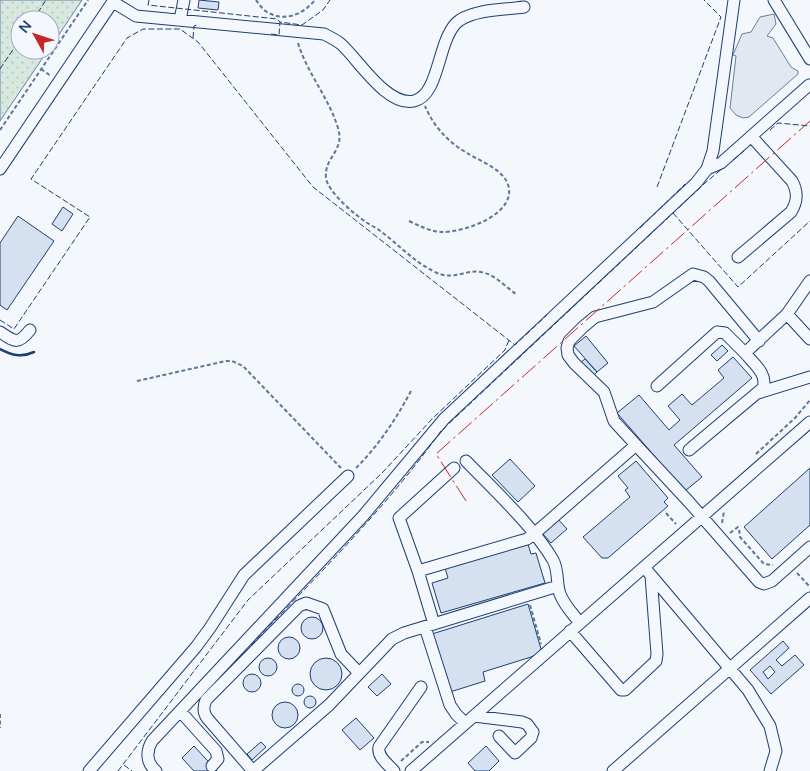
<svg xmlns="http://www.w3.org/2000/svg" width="810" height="771" font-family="Lato,sans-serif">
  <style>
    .grass { fill: url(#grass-dots); stroke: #687fa3 }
    .parking { fill: #e3e8f0; stroke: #687fa3 }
    .building { fill: #d5e0f0; stroke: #1d3f73; fill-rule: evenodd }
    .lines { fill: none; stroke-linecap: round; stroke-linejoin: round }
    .minor-casing { stroke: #1d3f73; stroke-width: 13 }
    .path { stroke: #5e769c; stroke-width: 2; stroke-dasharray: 4 2.5; stroke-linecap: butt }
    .minor { stroke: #f4f7fb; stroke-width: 11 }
    .fence { stroke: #1d3f73; stroke-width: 1; stroke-dasharray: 6 2.5; stroke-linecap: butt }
    .wall { stroke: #1d3f73; stroke-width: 2.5 }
    .power { stroke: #c62828; stroke-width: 1; stroke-dasharray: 18 4 2.5 4; stroke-linecap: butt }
  </style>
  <defs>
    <pattern id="grass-dots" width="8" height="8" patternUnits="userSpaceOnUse" patternTransform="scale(1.25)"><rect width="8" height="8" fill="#d7e8df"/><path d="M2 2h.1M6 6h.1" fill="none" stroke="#b8c8c3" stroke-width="1.8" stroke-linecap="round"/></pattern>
  </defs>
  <rect width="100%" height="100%" fill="#f4f7fb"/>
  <path class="grass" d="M0 0H82L50 48V20H20V50H48L0 121Z"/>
  <path class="parking" d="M774 14 776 24 767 36 773 38 791 67 798 71V74L749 117 743 118 736 115 730 108 736 56 733 55 742 34 751 32 760 17Z"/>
  <path class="building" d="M199 0 219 2 218 10 198 8Z
    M63 207 73 214 62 231 52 224Z
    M18 216 54 241 7 310 0 305V243Z
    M586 336 608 363 597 372 574 346Z
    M722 345 728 351 717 361 711 355Z
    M733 357 752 378 674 445 702 477 685 491 617 413 639 395 669 430 680 420 668 406 682 394 692 405 724 378 718 370Z
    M585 359 597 372 593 376 581 362Z
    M510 459 535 486 518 502 492 475Z
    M636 461 668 498 664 502 668 506 608 558H602L583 537 630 497 625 490 628 488 618 476Z
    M810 468V525L772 559 744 527Z
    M558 519 567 529 551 543 542 533Z
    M528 544 531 554 536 553 545 583 441 613 432 583 448 578 445 568Z
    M528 604 541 649 539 653 531 657 483 672 485 681 450 692 432 634Z
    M301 628a11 11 0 1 1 22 0a11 11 0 1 1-22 0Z
    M278 648a11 11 0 1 1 22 0a11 11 0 1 1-22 0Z
    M783 641 789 648 776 660 782 666 795 655 804 665 771 694 750 670ZM770 666 775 672 768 679 763 672Z
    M259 667a9 9 0 1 1 18 0a9 9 0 1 1-18 0Z
    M310 674a16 16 0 1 1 32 0a16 16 0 1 1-32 0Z
    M243 683a9 9 0 1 1 18 0a9 9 0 1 1-18 0Z
    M382 674 391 684 377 696 368 687Z
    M292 690a6 6 0 1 1 12 0a6 6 0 1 1-12 0Z
    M304 702a6 6 0 1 1 12 0a6 6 0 1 1-12 0Z
    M272 715a13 13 0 1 1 26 0a13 13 0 1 1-26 0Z
    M356 718 374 738 360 750 342 730Z
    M261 742 266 747 252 760 247 754Z
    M194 746 217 771H194L182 758Z
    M486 746 499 761 489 771H475L468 763Z"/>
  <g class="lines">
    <defs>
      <path id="minor" d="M774 0 810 59
        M113 2 136 16 324 34C330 37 336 40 341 44 358 59 387 107 414 101 441 95 437 35 460 20 478 9 504 10 524 7
        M180 20 184 0
        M0 169 114 0
        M707 169 713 151 734 0
        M738 257 791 212C798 201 798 192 792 181L751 136
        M810 281 787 314 810 339
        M0 332C15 342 18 345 30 330
        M657 386 717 332 725 333 745 353
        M758 393 810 377
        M636 445 614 421 604 392 574 363 568 355 567 348 569 341 583 327 595 317 653 302 693 274 704 277 709 281 759 341
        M689 450 763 388C768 374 753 363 745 353L787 314
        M466 461C494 490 533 526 553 560 559 571 556 583 560 594 564 605 573 614 580 623
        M454 468 399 518 418 571 527 539 534 534 636 445 689 502 759 582 764 584 772 581 810 547
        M644 567 748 690 770 726 776 751 770 771
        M418 571 434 624
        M425 627 450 705 456 714 465 723
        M570 631 621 690H625L656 661 657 654 651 576
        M180 711 216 751 218 759 212 766
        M474 716 522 722 527 724 533 732 531 738 515 753 499 736
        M89 771 196 647 210 628 244 575 348 476
        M156 771C146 763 146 751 152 741L363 516 444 419 696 183 707 169 721 163 809 85
        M253 771 329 705 392 639 404 633 558 586
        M253 771 207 718C203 712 203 707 206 700L299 606 306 603 323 609 341 654 359 673
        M394 771C388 764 377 757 379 747L421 687
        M411 771 810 422
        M613 771 810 598"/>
    </defs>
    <use href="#minor" class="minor-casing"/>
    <path class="path" d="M256 0C259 4 262 9 267 12 284 22 303 15 315 0
      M298 43C307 73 329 98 338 128 345 152 324 156 326 178 328 192 354 214 366 222 370 225 375 227 379 230 397 243 413 261 433 271 455 283 466 267 485 273 496 276 507 288 516 294
      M41 69 51 76
      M0 130 88 0
      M409 221C420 226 429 231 441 232 464 233 521 213 507 182 500 168 480 161 467 153 448 142 434 127 425 106
      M137 381 226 361H232L243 366 341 468
      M756 454 795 418 810 400
      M356 468C379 445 396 419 411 391
      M666 513 676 524
      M722 523 724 511
      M730 533 738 527 739 529 740 537 764 564 773 565
      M797 573 810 587
      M530 605 541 644
      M0 714V728
      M401 761 422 742H429"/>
    <use href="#minor" class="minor"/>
    <path class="fence" d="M149 0 148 5 277 19 280 22
      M33 20 46 0
      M271 34 279 35 280 22 302 25 323 10 330 0
      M193 38 194 26 197 25
      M0 69 20 39
      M770 130 778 123 810 126
      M733 160 746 149
      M657 187 721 17 704 0
      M673 213 738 287 810 221
      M640 228 685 184
      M0 320 14 329 90 217 31 179 127 38 143 29H180L198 42 313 187 515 345 547 315
      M251 645C317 576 385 509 441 431L705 183 723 168
      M124 765 132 771
      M118 771 248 600 382 473 433 418 505 350 509 340"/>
    <path class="wall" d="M0 349C12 355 21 358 34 352"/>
    <path class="power" d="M466 501 436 454 810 121"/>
  </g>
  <g transform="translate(35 35) rotate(310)"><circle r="24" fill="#f4f7fb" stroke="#9eadc5"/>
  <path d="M0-4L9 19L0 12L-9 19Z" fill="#c62828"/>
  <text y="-8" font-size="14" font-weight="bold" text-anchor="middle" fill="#1d3f73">N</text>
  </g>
</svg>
